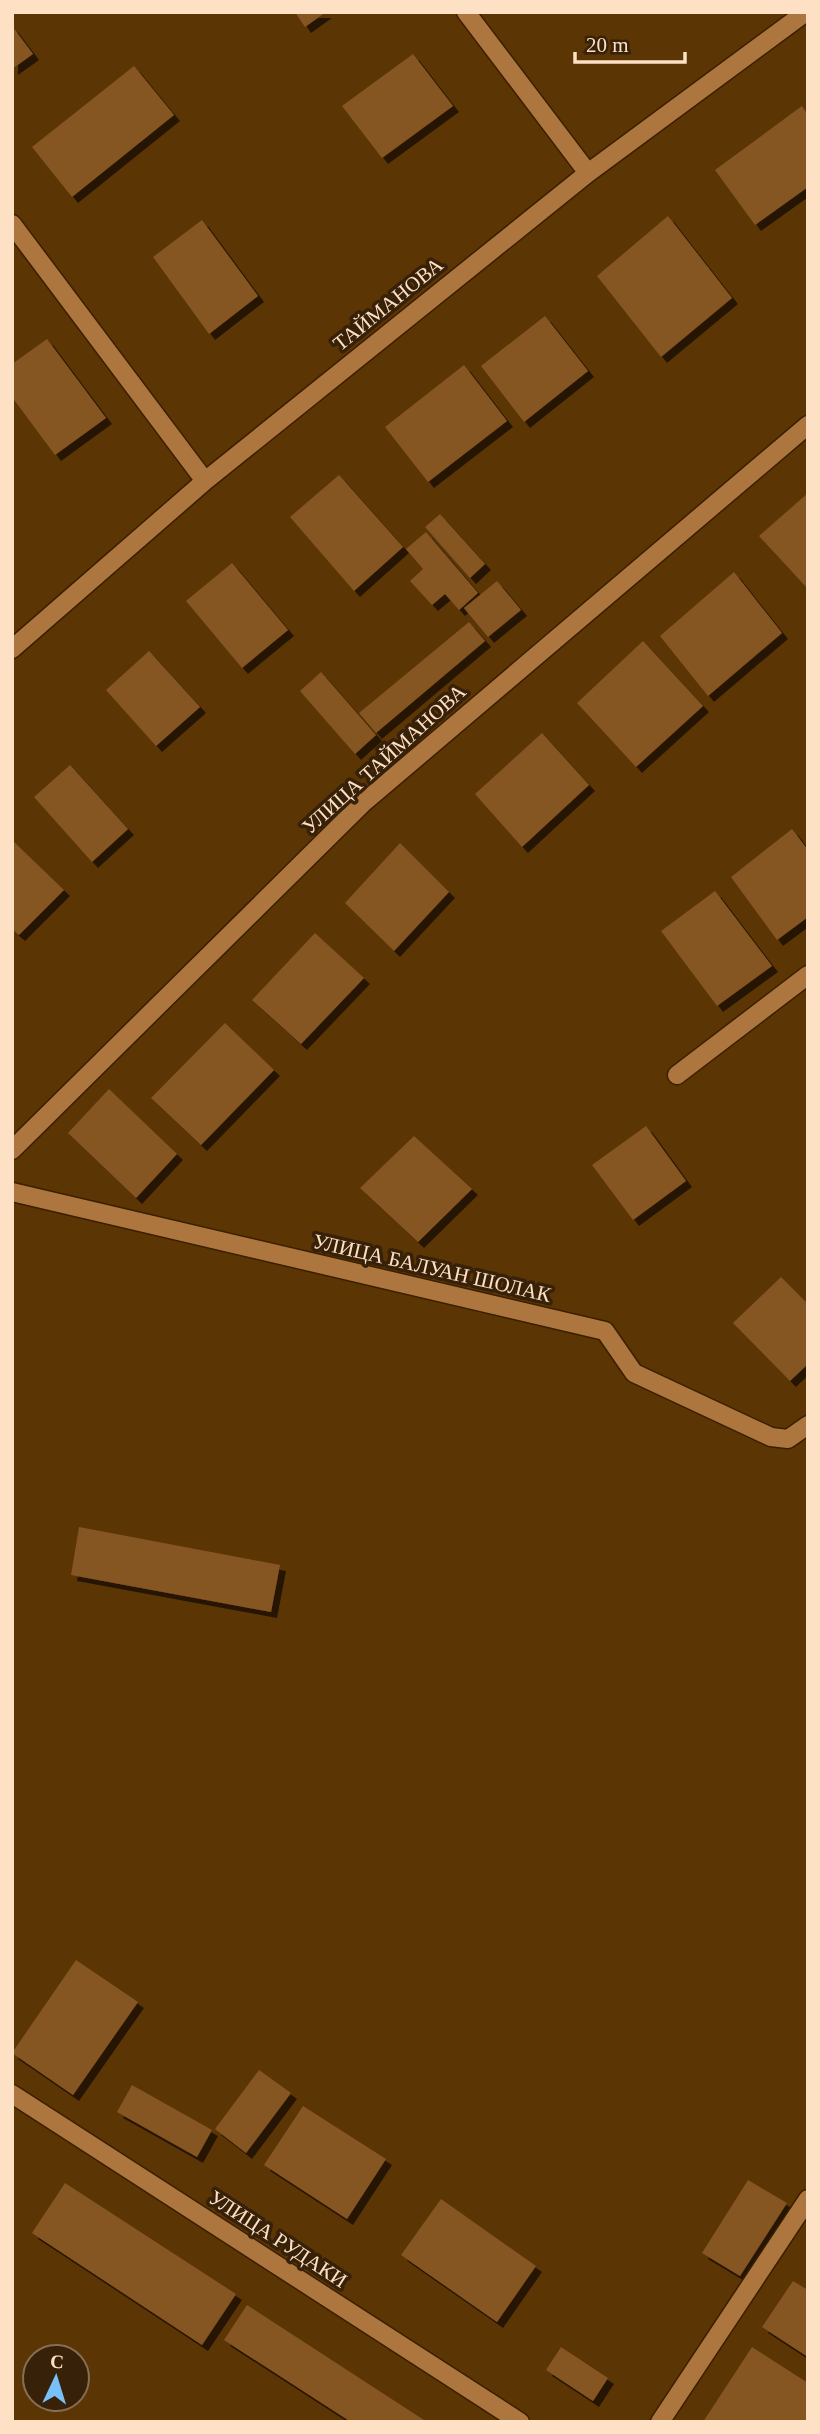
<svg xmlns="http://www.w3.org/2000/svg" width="820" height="2434" font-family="Georgia,serif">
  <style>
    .building { fill: #855524; filter: url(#shadow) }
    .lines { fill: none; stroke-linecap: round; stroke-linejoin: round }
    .minor-casing { stroke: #3a1f01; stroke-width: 21 }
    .minor { stroke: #ad763e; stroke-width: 18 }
    .labels { text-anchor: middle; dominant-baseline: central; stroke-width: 7; stroke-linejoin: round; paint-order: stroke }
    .street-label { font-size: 21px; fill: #fee0c4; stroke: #372109 }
  </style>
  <defs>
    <filter id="shadow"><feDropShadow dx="6" dy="6" stdDeviation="0" flood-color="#0009"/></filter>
  </defs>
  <rect width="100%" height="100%" fill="#5c3505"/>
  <path class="building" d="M295 12H326L305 27Z
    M12 26 33 54 12 69Z
    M413 54 453 106 382 158 342 106Z
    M134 66 174 115 72 197 32 147Z
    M802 106 808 115V187L755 225 715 170Z
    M668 216 732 298 661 357 597 276Z
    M202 220 258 296 209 334 153 257Z
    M545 316 588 371 524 422 481 366Z
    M47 339 106 418 55 455 12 397V364Z
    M464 365 507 421 428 482 385 427Z
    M339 475 403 547 354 591 290 517Z
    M808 493V589L759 536Z
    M440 514 485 564 470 578 425 527Z
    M426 532 478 593 459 610 445 594 432 605 410 581 423 569 406 549Z
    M232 563 288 630 242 668 186 601Z
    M734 572 782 633 708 696 660 636Z
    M497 581 521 610 488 637 464 608Z
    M469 622 485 641 376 733 359 713Z
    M643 641 703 706 636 767 577 703Z
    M149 651 200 707 156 746 106 690Z
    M321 672 376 735 355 754 300 691Z
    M542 733 589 785 522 847 475 794Z
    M70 765 128 829 92 862 34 797Z
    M792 829 808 850V917L777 940 731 877Z
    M12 840 64 890 19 935 12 929Z
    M400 843 449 892 394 951 345 903Z
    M715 891 772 966 717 1006 661 931Z
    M315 933 364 978 301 1044 252 1000Z
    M225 1023 274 1070 201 1145 151 1098Z
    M109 1089 177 1154 136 1198 68 1133Z
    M646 1126 686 1181 633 1220 592 1165Z
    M414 1136 472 1189 418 1242 360 1188Z
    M781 1277 808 1304V1364L790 1381 733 1323Z
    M79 1527 280 1565 271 1612 71 1575Z
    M76 1960 138 2002 73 2095 12 2053Z
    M259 2070 291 2093 246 2153 215 2129Z
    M132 2085 212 2130 197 2157 117 2112Z
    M303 2106 386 2159 347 2219 264 2165Z
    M748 2180 787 2203 740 2276 702 2253Z
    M65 2183 236 2294 202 2345 32 2233Z
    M441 2199 536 2266 497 2322 401 2255Z
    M793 2281 808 2290V2357L762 2327Z
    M247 2305 427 2422H351L224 2340Z
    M561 2347 608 2378 593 2401 546 2370Z
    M752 2347 808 2383V2422H703Z"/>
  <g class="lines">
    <defs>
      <path id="minor" d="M466 12 588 173
        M12 224 205 481
        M12 649 205 481 588 173 806 12
        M677 1075 808 975
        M12 1150 362 804 808 425
        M12 1192 605 1331 634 1373 771 1437 788 1439 808 1425
        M12 2094 520 2422
        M660 2422 808 2199"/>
    </defs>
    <use href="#minor" class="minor-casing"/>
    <use href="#minor" class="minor"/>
  </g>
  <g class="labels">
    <g class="street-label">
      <text transform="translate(388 304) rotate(-39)">ТАЙМАНОВА</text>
      <text transform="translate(384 759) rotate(-42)">УЛИЦА ТАЙМАНОВА</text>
      <text transform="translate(432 1268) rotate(13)">УЛИЦА БАЛУАН ШОЛАК</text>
      <text transform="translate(278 2239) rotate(33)">УЛИЦА РУДАКИ</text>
    </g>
  </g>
  <rect width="820" height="2434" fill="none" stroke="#fee0c4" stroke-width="28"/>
  <g transform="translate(56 2378) rotate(4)"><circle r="33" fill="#372109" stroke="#876d54" stroke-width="2"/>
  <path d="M0-5L12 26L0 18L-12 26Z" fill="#79bff8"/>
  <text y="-10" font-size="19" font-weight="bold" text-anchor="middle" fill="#fee0c4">С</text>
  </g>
  <path d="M575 52v10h110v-10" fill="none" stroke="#fee0c4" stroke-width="3.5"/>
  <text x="586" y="52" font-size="21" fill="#fee0c4" stroke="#372109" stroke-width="5" paint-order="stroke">20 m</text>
</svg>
